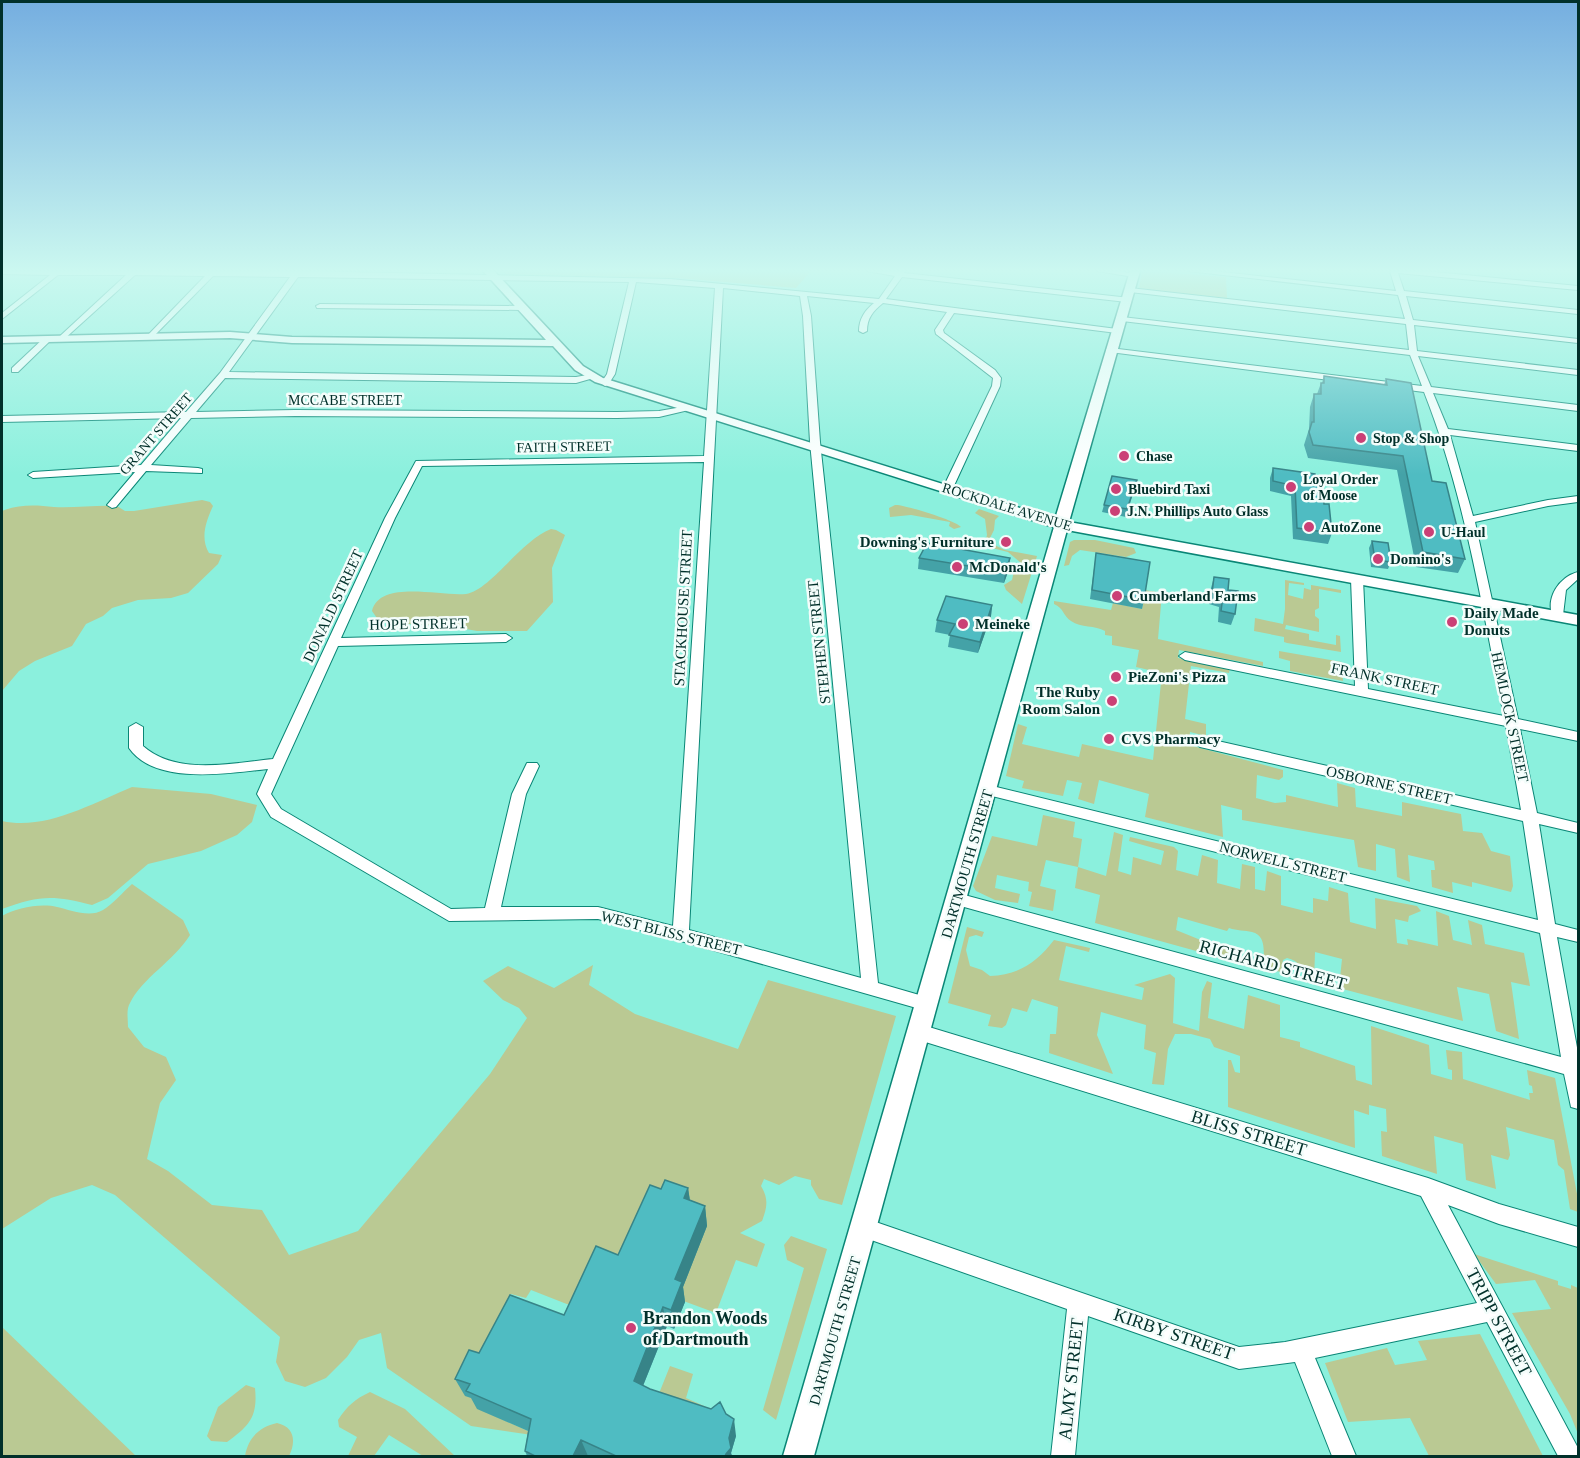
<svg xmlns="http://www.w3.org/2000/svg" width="1580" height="1458" font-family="'Times New Roman',serif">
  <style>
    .green { fill: #bac993 }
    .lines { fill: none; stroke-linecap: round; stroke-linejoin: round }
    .street-casing { stroke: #0a8676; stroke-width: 2 }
    .secondary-casing { stroke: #0a8676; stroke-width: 3 }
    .street { fill: #fff; fill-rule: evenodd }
    .secondary { fill: #fff; fill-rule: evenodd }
    .wall { fill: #44a2a7 }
    .shaded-wall { fill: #378488 }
    .building { fill: #4fbcc2; stroke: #378488; stroke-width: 1.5 }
    .poi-dot { fill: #cb4076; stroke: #f4fdfb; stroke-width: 2 }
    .labels { text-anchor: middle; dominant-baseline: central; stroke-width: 5; stroke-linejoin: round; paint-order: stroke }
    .far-street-label { font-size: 14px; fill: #01302a; stroke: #f4fdfb }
    .far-poi-label { font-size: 14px; font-weight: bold; fill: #01302a; stroke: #f4fdfb; text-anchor: start }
    .poi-label { font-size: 15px; font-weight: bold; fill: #01302a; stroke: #f4fdfb; text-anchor: start }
    .street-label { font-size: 15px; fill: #01302a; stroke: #f4fdfb }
    .near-street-label { font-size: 18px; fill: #01302a; stroke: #f4fdfb }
    .near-poi-label { font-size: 18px; font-weight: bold; fill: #01302a; stroke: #f4fdfb; text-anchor: start }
  </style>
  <rect width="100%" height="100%" fill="#8bf0dd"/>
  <path class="green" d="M503 271H811L796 288 677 278 506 274Z
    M1142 271 1226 277 1227 298 1139 289Z
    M202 500 210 502 213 506C206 521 200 538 209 553L222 555 218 564 188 593 171 598 138 600 112 608 103 616 86 624 72 646 35 661 19 671 2 691V511C20 504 36 505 54 507 75 508 96 505 117 506L125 511H134Z
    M895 505C903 504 957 521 961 527L954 529 949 526 950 522 911 515 890 517 889 508Z
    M979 509 999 516 995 520 994 530 988 542 1005 550 1037 556 1034 566 1021 563 1008 552 984 546 987 535 985 519 975 513Z
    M551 529 556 530 565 535 552 568 553 602 527 631H477L449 626 387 623 379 621 372 611C380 579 442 597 466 594 491 590 520 541 551 529Z
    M1074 540H1095L1134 548 1136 553 1126 557 1080 550 1072 556 1069 565 1064 566 1070 542Z
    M1019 569 1032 572 1022 604 1006 590 1004 585 1012 580 1014 571Z
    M1285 580 1304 583V585L1289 583 1288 595 1303 599 1304 588 1311 590V585L1341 590V593L1319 589V608L1315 610V616L1319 619V632L1286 625 1285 629 1309 634V640L1336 645V635L1340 636 1341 652 1287 643 1284 642V637L1254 631 1255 618 1283 624 1285 609Z
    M1145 590 1162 593 1158 639 1263 662V666L1179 650 1178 658 1230 668 1229 673 1191 666 1185 719 1206 724V736L1190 732 1189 745 1283 770V777L1279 780 1257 775 1256 798 1275 803 1286 802V795L1338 807 1337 783 1355 788 1356 807 1402 816V802L1461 814 1463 831 1482 833 1491 851 1510 856 1513 886 1511 892 1472 882V887L1452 882 1453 893 1432 887 1431 870H1435L1434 861 1408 855 1410 882 1397 877 1395 849 1376 844V871L1358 867 1354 840 1242 820V810L1221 805 1223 837 1145 817 1149 794 1099 780 1094 804 1078 799 1082 783 1067 780 1063 796 1022 788 1024 781 1006 776 1018 724 1027 727 1022 744 1079 757 1082 744 1153 760 1162 673 1136 667 1139 650 1112 645V636L1105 635V631C1095 625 1081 628 1071 621 1063 616 1064 608 1054 604V601L1111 610 1113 603 1142 609Z
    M1279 651 1342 662 1343 681 1290 671V661L1279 658Z
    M132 787 211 794 257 805 252 822 237 835 201 851 148 864 108 898 92 905C54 895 39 895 2 909V821C45 831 93 803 132 787Z
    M1043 815 1075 822 1073 837 1082 839 1078 867 1106 876 1114 832 1123 835 1118 871 1131 875 1133 857 1161 865 1164 851 1129 841 1130 837 1174 847 1178 851 1176 870 1198 876 1202 855 1218 860 1217 883 1240 889 1242 864 1255 867V889L1265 891 1267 871 1281 876V905L1313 913V898L1328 901 1329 887 1348 893 1350 922 1376 929 1375 898 1417 906 1421 911 1409 916 1408 922 1395 919 1397 943 1408 945 1407 939 1438 946 1436 911 1449 916 1453 940 1472 945 1468 920 1482 925 1485 944 1524 953 1530 986 1511 982 1519 1039 1496 1031 1489 994 1457 987 1463 1021 1339 988 1342 959 1315 952 1314 982 1303 978C1302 967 1299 961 1287 958L1283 960 1281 972 1267 969C1260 958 1270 937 1252 932 1245 930 1237 931 1229 928L1227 931 1178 917 1176 930 1208 943V945L1236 951V962L1095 923 1100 895 1075 888 1078 867 1046 860 1040 886 1056 890 1053 911 1029 906 1032 892 1028 891 1029 882 997 875 995 888 1020 894 1018 903 995 900 976 891 973 886 992 836 1037 846Z
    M132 884 183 920 190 935C174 961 142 978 130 1003 126 1009 128 1019 128 1027L144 1047 166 1057 176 1080 160 1103 147 1159 168 1171 212 1205 262 1210 289 1255 358 1231 490 1074 527 1018 519 1008 503 1000 483 981 508 966 554 988 593 965 589 985 635 1014 738 1049 768 980 896 1016 842 1205 819 1199 811 1185V1180L795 1176 779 1185 764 1179 761 1186C769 1199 767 1208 762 1221L740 1233 765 1244 757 1267 736 1260 716 1313 678 1299 582 1310 531 1290 526 1298 511 1294 488 1343 480 1402 477 1408 539 1436 471 1426 387 1368 381 1333 359 1340 347 1357 326 1378 305 1387 285 1381 276 1362 280 1337 115 1195 92 1185 51 1198 2 1229V916C16 908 40 903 57 907 70 910 90 918 103 910 113 904 123 892 132 884Z
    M967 927 984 932 982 937 976 935 969 937 966 950 970 966 982 970 990 976C1019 975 1037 962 1054 940L1090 948 1089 952 1066 946 1059 980 1142 1000 1144 988 1134 985 1170 974 1175 978 1173 1023 1199 1031 1202 992 1207 981 1212 983 1208 1018 1244 1029 1248 995 1280 1005V1037L1300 1042V1047L1355 1066 1356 1080 1372 1085 1371 1026 1429 1045 1431 1074 1452 1080V1070L1448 1069 1446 1050 1462 1052 1463 1079 1530 1100 1529 1093H1533L1532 1086 1529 1085 1527 1070 1555 1078 1578 1199V1212L1570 1209 1564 1170 1558 1165 1554 1140 1506 1127 1510 1155 1508 1160 1491 1155 1496 1189 1466 1180 1463 1144 1434 1136 1437 1174 1382 1156 1381 1131 1387 1132 1386 1109 1369 1105V1115L1354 1110 1355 1148 1228 1107V1060H1231L1235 1072 1240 1073V1056L1214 1047 1210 1039 1191 1034H1175L1168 1049 1164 1085 1152 1084 1156 1053 1144 1049 1146 1025 1101 1012 1097 1035 1113 1074 1049 1053 1050 1034H1056L1058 1007 1032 999 1027 1012 1012 1008 1006 1025 1002 1028 988 1026 991 1015 948 1003Z
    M791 1236 827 1249 776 1420 763 1410 804 1268 787 1260 784 1245Z
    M1474 1254 1558 1281V1285L1571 1289V1285L1578 1288V1434L1570 1414 1512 1313 1551 1309 1535 1280 1496 1284Z
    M2 1327 136 1456H2Z
    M1480 1334 1543 1456H1429L1410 1418 1348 1422 1325 1363 1387 1348 1395 1365 1427 1360 1418 1341Z
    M670 1366 693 1374 686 1398 720 1413 654 1406Z
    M246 1385 255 1388C258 1417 249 1426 227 1442L211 1441 207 1436 218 1407Z
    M370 1392 405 1409 455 1456H423L389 1435 374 1456H348L357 1437 339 1427 338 1420C347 1406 355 1399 370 1392Z
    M277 1423C295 1427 296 1442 289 1456H245C248 1438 259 1427 277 1423Z"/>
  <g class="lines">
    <defs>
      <path id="street" d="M2 271H301L670 279 879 299 895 276 867 271H905L904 273 1130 298V302H1127L902 277 886 299 1117 329 1121 331 1117 333 954 313 943 330 944 333 995 370 1001 378 1000 386 952 490 947 493 942 490 992 386 993 378 936 334 935 330 947 312 883 303C873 311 867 318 867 331L863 333 859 331C859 319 865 310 874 303L807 296 811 316 820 442 878 983 933 999 936 1004 933 1009 927 1011 681 941 598 919 449 921 271 817 257 794 268 769C230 773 155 786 129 748V727L136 723 143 727V746C177 776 232 763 273 759L385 518 416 461 704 456 715 288 636 282 615 374 608 385 605 386 601 383 607 374 629 282 298 277 229 372 576 377 593 374 597 377 576 383 225 378 196 412 295 410 617 412 659 411 688 406 693 409 659 417 617 418 295 416 191 418 151 465 198 468 202 469V473L146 471 116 507 112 508 107 505 135 472 33 478 28 475 33 472 141 465 181 418 2 422V416L186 412 220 373 290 277 213 276 151 339H148V335L205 276 135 275 62 341 58 339 59 337 126 275H58L2 319V313L50 275 2 274ZM723 288 800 296 803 316 810 442 861 978 689 930ZM704 462 673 926 598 907H501L526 794 539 766 537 763H527L512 794 485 908 451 909 281 809 271 794 338 646 506 642 512 638 506 634 341 638 395 518 422 466Z
        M1097 271H1120L1138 275 1134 277Z
        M1188 271H1213L1396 291 1390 271H1425L1578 286V290L1398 273 1404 291 1578 310V314L1406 296 1413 320 1578 339V343L1414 325 1417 351 1578 370V375L1418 356 1431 387 1578 405V411L1433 393 1448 429 1578 445V451L1450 435 1473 516 1548 500 1578 496V502L1548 506 1475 522 1518 719 1578 732V741L1520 729 1537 813 1578 823V833L1539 824 1555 924 1578 930V942L1557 937 1578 1053V1109L1571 1107 1564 1074 957 905 951 903 949 899 951 895 957 893 1561 1057 1540 933 988 795 983 794 981 790 983 786 988 785 1538 920 1523 821 1200 747 1193 742 1200 737 1521 810 1506 726 1185 660 1179 656 1185 652 1355 686 1351 579 1357 576 1363 579 1368 689 1504 716C1482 607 1465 496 1424 392L1110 352 1106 350 1110 348 1422 386 1410 355 1122 321 1118 319 1122 317 1409 350 1406 324 1130 292 1126 290 1130 288 1405 319 1398 295Z
        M320 304 522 306 526 308 522 310 317 308 316 306Z
        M45 337 52 339 18 372H12V368Z
        M1578 572V579L1566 590 1563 615 1557 619 1553 618C1545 598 1559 577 1578 572Z
        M919 1024 1428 1178 1499 1204 1578 1227V1247L1499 1224 1448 1205 1578 1448V1456H1558L1487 1322 1315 1358 1356 1456H1332L1295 1362 1239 1369 1088 1316 1075 1456H1051L1067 1309 857 1235 854 1228 857 1221 864 1218 1239 1347 1285 1342 1477 1303 1421 1196 919 1040 913 1037 910 1032 913 1027Z"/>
      <path id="secondary" d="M483 271H494L583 366 603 378 1055 519 1130 271H1140L1069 522 1578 615V625L1067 530 814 1456H783L1054 527 595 382 575 370 553 346 292 343 230 338 2 343V337L230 332 292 337 546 340Z"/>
    </defs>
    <use href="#street" class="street-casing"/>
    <use href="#secondary" class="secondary-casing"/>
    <use href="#street" class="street"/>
    <use href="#secondary" class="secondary"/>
  </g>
  <path class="wall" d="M1324 376 1384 385 1386 379 1432 481 1465 559 1458 573 1416 567 1397 470 1308 458 1304 445 1309 429 1310 407 1314 394H1317L1321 383H1322Z
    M1273 468 1316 478 1332 533 1328 544 1293 539 1291 496 1270 491V478Z
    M1135 487 1126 517 1102 512 1104 505Z
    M1372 541 1391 562 1388 569 1371 567 1369 548Z
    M1096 553 1144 600 1142 609 1090 599Z
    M919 558 1009 569 1004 583 918 569Z
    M1214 577 1228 590 1235 614 1231 625 1218 622 1219 607 1209 604 1211 588Z
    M992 605 991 616 978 653 948 647 950 635 935 632 937 620Z
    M688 1188 690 1200 705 1206 707 1226 683 1287 685 1302 674 1329 667 1326 643 1386 736 1436 731 1453 732 1456H527L525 1451 528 1431 477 1409 471 1398 465 1396 455 1379 479 1353 564 1315 618 1255 661 1189Z"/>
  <path class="shaded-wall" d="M1010 558 1009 569 1004 583 1005 572Z
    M992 605 991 616 978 653 980 642Z
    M688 1188 691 1209 684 1198Z
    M705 1206 707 1226 683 1287 685 1302 674 1329 671 1310 675 1279Z
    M663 1307 667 1326 638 1398 634 1381Z
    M734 1419 736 1436 731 1453 732 1456H725Z
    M581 1440 588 1456H573Z"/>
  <path class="building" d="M1324 376 1387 385 1386 379 1411 383 1432 481 1446 483 1465 559 1423 552 1403 456 1313 445 1309 432 1312 422H1314V394H1321V383H1324Z
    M1273 468 1315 474 1316 478 1322 480 1324 504H1329L1332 533 1297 528 1295 486 1273 481Z
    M1112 476 1137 480 1127 509 1104 505Z
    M1372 541 1388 543 1391 562 1375 560Z
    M927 543 1010 558 1005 572 919 558Z
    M1096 553 1150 562 1144 600 1092 590Z
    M1214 577 1229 579 1228 590 1238 591 1235 614 1221 611 1223 596 1212 593Z
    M946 596 992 605 980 642 949 635 955 624 937 620Z
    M665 1180 688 1188 684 1198 705 1206 675 1279 682 1282 671 1310 663 1307 634 1381 650 1389 711 1409 720 1402 726 1414 734 1419 729 1438 731 1448 726 1454 725 1456H616L581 1440 573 1456H535L525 1451 531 1419 466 1391 470 1384 455 1379 469 1350 479 1353 510 1295 564 1315 596 1246 618 1255 650 1185 661 1189Z"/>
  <linearGradient id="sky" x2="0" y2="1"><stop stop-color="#75aee0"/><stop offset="0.57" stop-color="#cbf8f0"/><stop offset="1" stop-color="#cbf8f0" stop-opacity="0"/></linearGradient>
  <rect width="1580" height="475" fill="url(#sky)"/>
  <g class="poi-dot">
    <circle cx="1361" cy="438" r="6"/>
    <circle cx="1124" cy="456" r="6"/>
    <circle cx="1291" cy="487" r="6"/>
    <circle cx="1116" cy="489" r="6"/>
    <circle cx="1115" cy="511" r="6"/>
    <circle cx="1309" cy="527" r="6"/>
    <circle cx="1429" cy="532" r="6"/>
    <circle cx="1006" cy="542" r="6"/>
    <circle cx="1378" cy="559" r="6"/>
    <circle cx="957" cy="567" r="6"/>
    <circle cx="1117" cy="596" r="6"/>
    <circle cx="1452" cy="622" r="6"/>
    <circle cx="963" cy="624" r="6"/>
    <circle cx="1116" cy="677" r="6"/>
    <circle cx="1112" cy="701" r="6"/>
    <circle cx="1109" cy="739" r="6"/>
    <circle cx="631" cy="1328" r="6"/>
  </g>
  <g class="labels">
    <g class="far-street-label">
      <text x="345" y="400">MCCABE STREET</text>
      <text transform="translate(156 434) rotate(-49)">GRANT STREET</text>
      <text transform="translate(564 447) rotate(-1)">FAITH STREET</text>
      <text transform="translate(1007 507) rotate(17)">ROCKDALE AVENUE</text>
    </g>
    <g class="far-poi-label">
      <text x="1373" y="438">Stop &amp; Shop</text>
      <text x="1136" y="456">Chase</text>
      <text x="1303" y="479">Loyal Order<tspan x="1303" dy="16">of Moose</tspan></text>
      <text x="1128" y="489">Bluebird Taxi</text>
      <text x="1127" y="511">J.N. Phillips Auto Glass</text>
      <text x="1321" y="527">AutoZone</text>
      <text x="1441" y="532">U-Haul</text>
    </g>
    <g class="poi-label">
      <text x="994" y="542" text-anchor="end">Downing's Furniture</text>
      <text x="1390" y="559">Domino's</text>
      <text x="969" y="567">McDonald's</text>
      <text x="1129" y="596">Cumberland Farms</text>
      <text x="1464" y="613">Daily Made<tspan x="1464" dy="17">Donuts</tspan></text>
      <text x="975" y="624">Meineke</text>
      <text x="1128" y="677">PieZoni's Pizza</text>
      <text x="1100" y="692" text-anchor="end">The Ruby<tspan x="1100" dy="17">Room Salon</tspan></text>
      <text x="1121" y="739">CVS Pharmacy</text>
    </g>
    <g class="street-label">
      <text transform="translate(333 606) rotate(-65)">DONALD STREET</text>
      <text transform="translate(683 608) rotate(-87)">STACKHOUSE STREET</text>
      <text transform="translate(418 624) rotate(-1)">HOPE STREET</text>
      <text transform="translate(819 642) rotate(-96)">STEPHEN STREET</text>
      <text transform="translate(1385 679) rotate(12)">FRANK STREET</text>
      <text transform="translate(1510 717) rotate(78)">HEMLOCK STREET</text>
      <text transform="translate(1389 785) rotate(13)">OSBORNE STREET</text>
      <text transform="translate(1283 862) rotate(14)">NORWELL STREET</text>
      <text transform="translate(967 864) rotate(-74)">DARTMOUTH STREET</text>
      <text transform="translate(671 933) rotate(14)">WEST BLISS STREET</text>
      <text transform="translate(835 1331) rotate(-74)">DARTMOUTH STREET</text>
    </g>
    <g class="near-street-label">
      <text transform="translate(1273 965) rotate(15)">RICHARD STREET</text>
      <text transform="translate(1249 1133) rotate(17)">BLISS STREET</text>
      <text transform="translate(1499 1322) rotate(62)">TRIPP STREET</text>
      <text transform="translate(1174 1334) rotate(19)">KIRBY STREET</text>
      <text transform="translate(1071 1379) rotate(-84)">ALMY STREET</text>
    </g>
    <g class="near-poi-label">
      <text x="643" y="1318">Brandon Woods<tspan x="643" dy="21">of Dartmouth</tspan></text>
    </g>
  </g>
  <rect width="1580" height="1458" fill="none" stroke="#01302a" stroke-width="6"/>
</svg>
